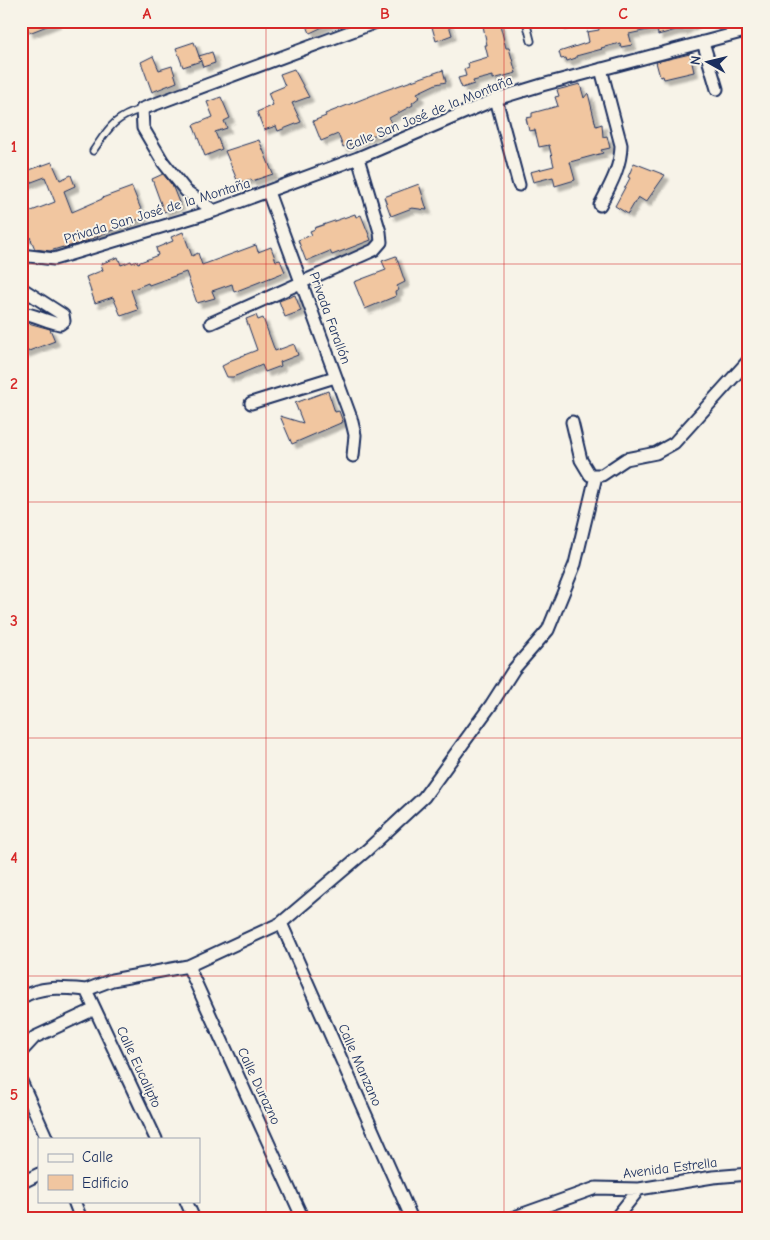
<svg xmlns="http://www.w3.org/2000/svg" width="770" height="1240" font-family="'Comic Neue',sans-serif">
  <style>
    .building { fill: #f1c6a0; stroke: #1b2f5e; filter: url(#shadow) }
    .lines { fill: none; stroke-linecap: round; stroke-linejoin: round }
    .service-casing { stroke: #1b2f5e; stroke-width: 9 }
    .minor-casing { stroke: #1b2f5e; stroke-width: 15 }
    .service { stroke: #f7f3e8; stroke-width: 5.5 }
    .minor { stroke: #f7f3e8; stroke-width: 11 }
    .grid { fill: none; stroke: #d62828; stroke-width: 1; stroke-opacity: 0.55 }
    .labels { text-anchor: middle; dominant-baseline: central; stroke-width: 4; stroke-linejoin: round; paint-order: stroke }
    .street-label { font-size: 14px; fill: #1b2f5e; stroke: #f7f3e8 }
    .neatline { fill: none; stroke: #d62828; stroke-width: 2 }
    .grid-label { font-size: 16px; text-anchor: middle; font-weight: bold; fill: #d62828 }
  </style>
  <defs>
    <filter id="shadow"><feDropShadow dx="4.5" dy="4.5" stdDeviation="1" flood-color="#0004"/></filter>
  </defs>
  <rect width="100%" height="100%" fill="#f7f3e8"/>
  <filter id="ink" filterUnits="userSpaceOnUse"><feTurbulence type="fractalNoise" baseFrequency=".02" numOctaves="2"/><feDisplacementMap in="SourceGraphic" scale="10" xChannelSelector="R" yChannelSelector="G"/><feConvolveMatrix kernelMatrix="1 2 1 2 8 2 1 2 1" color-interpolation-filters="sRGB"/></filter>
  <g filter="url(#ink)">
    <path class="building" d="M25 21H56L57 22 29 33Z
      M305 21H335L310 33Z
      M482 21H499L506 48H509L516 73 493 79V76L473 81 474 84 462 88 458 78 466 76 464 69 469 67 468 63 488 57 485 45H487Z
      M597 21H695V24L688 27 683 30H676L658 35 657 28 629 34 632 45 621 47 620 43 601 48 602 49 576 56V58L567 61 566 58 561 59 559 52 589 42 587 32 599 30Z
      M448 22 452 35 436 41 432 27Z
      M194 42 199 56 212 52 215 63 203 67 199 56 201 61 183 67 176 48Z
      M690 54 694 72 664 79 663 76 660 77 656 62Z
      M153 56 159 70 172 66 177 82 152 92 141 62Z
      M294 69 309 97 292 103 301 122 278 131 276 126 264 130 257 112 273 105 268 93 285 86 280 74Z
      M443 70 446 82 436 84 417 93 420 97 412 103 413 105 389 118 392 126 378 131 379 133 343 147 338 134 321 141 313 121 326 116 325 114 383 91Z
      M580 84 584 98 588 93 596 126 602 124 603 137 607 136 610 148 601 150 603 153 570 162 575 180 555 186 553 177 533 182 530 172 554 166 549 145 539 147 535 130 529 131 526 118 532 117V113L558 106 555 97 559 96 557 90Z
      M221 97 230 118 224 121 227 128 215 132 222 149 205 156 193 125 213 117 207 102Z
      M259 140 273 174 252 181 251 179 242 182 240 179 237 180 225 151Z
      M52 162 60 180 71 175 75 186 64 191 72 212 102 199V198L132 187 144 217 84 242 63 248V247L50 251 35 249 30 237 21 240V215L55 202 45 177 21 186V173Z
      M634 163 665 175 646 202 638 197 628 214 615 206 630 178 628 177Z
      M163 174 172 185 180 205 164 212 152 179Z
      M419 184 427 210 412 208 391 216 384 197Z
      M355 214 356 217 361 215 371 240 332 255 330 251 306 261 298 240 312 235 310 231 315 229 314 228Z
      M183 232 192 256 198 253 202 265 256 245 258 252 271 247 276 261 280 260 285 272 234 292 232 284 212 291 215 298 197 303 186 272 149 285 148 283 131 290 138 310 121 316 113 297 95 303 86 277 103 270 101 264 118 257 121 265 131 261 132 263 137 261 138 263 158 255 156 248 173 241 171 237Z
      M396 256 405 282 397 286 399 290 395 292 396 296 365 309 354 282 386 270 382 261Z
      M295 295 301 311 285 317 279 301Z
      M256 315 258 320 263 318 275 351 294 344 298 355 280 362 281 366 265 372 262 365 233 377H227L222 366 228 363 229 361 257 350 246 319Z
      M21 321 50 329 55 341 21 354Z
      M328 391 335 412 339 411 343 422 292 444 280 416 303 423 295 403Z"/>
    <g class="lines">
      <defs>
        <path id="service" d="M526 21 531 41
          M565 21 566 26
          M93 151C109 128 113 118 142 109"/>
        <path id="minor" d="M703 42 717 89
          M496 99 519 185
          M268 192 351 418 355 435 353 456
          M600 205C610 186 621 167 621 145L601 69
          M214 211 186 191 163 162 143 128 142 109 379 21
          M21 255 54 259 214 211 358 158 496 99 542 85 749 30
          M21 288 63 315 64 321 60 324C47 322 35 314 21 313
          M211 323 374 250 381 242 380 232 358 158
          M251 403 335 377
          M572 422 581 460 590 475H602L626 459 656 453 674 443 749 360
          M281 923 412 1219
          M188 966 303 1219
          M86 990 112 980 188 966 281 923 367 850 424 797 491 705 514 669 548 630 575 564 596 476
          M21 998C40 985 65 988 86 990L156 1139
          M21 1052 35 1037 95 1009
          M21 1081 47 1139
          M21 1183 39 1174
          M74 1201 81 1219
          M186 1201 194 1219
          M509 1219 596 1188 639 1189 713 1177 749 1174
          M615 1219 639 1189"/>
      </defs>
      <use href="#service" class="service-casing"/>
      <use href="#minor" class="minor-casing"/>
      <use href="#service" class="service"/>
      <use href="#minor" class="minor"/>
    </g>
  </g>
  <path class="grid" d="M266 21V1219M504 21V1219M21 264H749M21 502H749M21 738H749M21 976H749"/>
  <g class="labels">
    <g class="street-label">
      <text transform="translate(429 113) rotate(-22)">Calle San José de la Montaña</text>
      <text transform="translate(157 211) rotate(-17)">Privada San José de la Montaña</text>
      <text transform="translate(330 318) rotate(70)">Privada Farallón</text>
      <text transform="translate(360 1065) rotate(66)">Calle Manzano</text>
      <text transform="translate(139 1067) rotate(65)">Calle Eucalipto</text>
      <text transform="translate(259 1086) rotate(65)">Calle Durazno</text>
      <text transform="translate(670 1168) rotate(-7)">Avenida Estrella</text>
    </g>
  </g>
  <rect width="770" height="1240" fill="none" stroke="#f7f3e8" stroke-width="55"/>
  <rect x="38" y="1138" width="162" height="65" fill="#f7f3e8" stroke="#9fa5b1"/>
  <rect x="48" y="1154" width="25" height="8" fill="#f7f3e8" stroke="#9fa5b1"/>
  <text x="82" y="1162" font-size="15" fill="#1b2f5e">Calle</text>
  <rect x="48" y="1175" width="25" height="15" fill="#f1c6a0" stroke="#9fa5b1"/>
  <text x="82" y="1188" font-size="15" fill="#1b2f5e">Edificio</text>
  <g transform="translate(708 62) rotate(278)" stroke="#f7f3e8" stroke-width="4" paint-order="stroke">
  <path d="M0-4L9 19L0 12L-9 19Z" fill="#1b2f5e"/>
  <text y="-8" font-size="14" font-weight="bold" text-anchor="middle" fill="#1b2f5e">N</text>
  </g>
  <rect x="28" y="28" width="714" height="1184" class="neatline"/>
  <g class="grid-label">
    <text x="147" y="19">A</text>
    <text x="385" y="19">B</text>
    <text x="623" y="19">C</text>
    <text x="14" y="152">1</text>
    <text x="14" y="389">2</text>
    <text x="14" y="626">3</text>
    <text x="14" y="863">4</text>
    <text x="14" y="1100">5</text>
  </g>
</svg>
